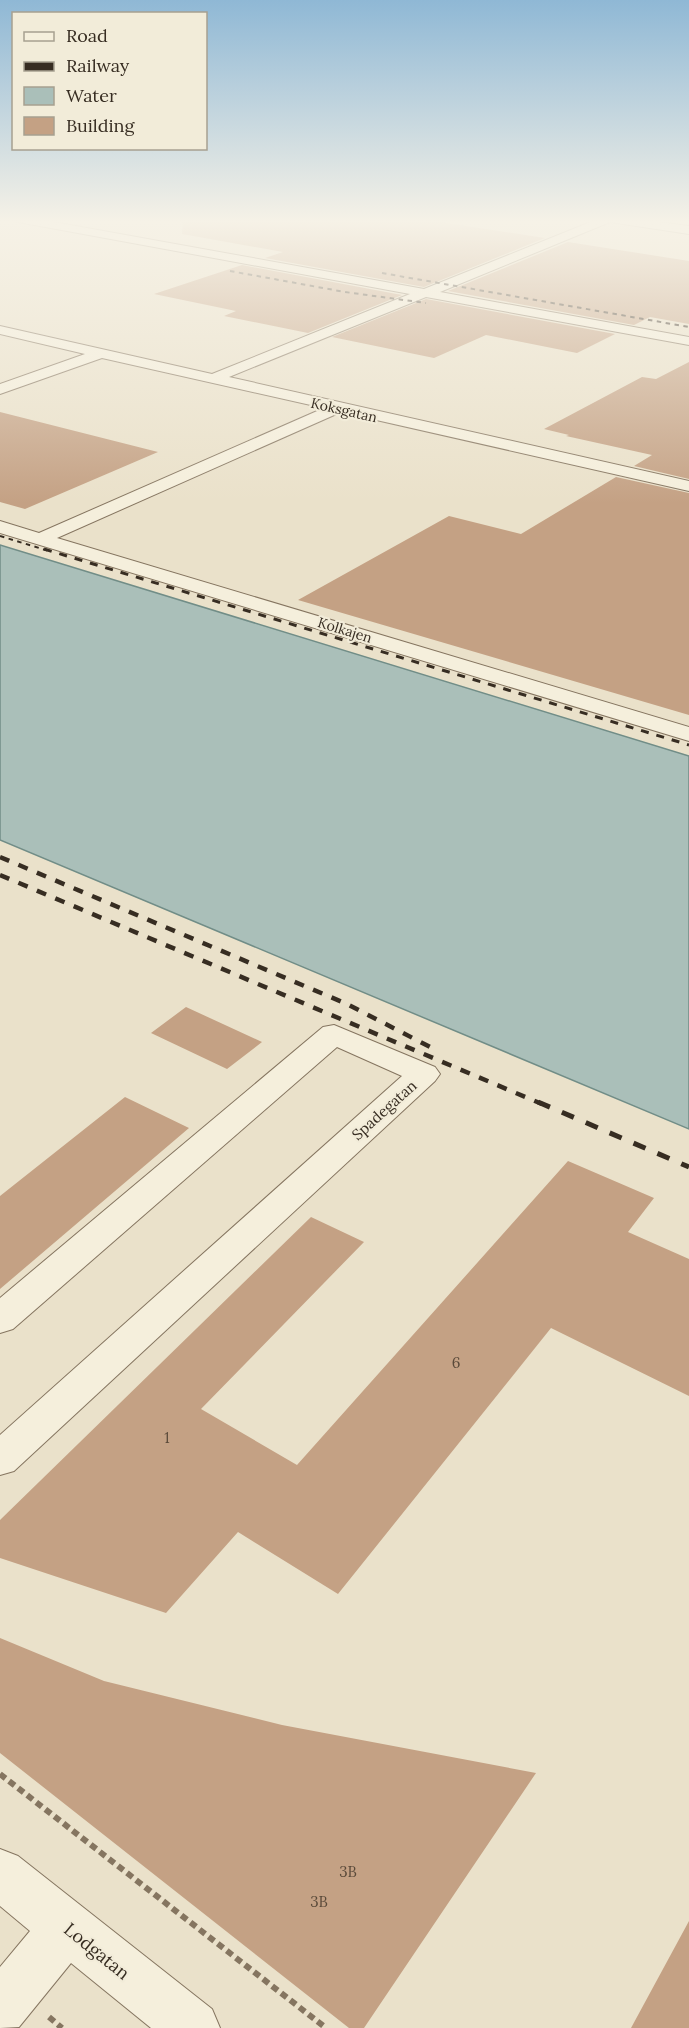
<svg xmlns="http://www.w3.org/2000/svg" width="689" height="2028" font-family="Lora,serif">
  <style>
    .water { fill: #aabfb9; stroke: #718d87; stroke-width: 1.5 }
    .building { fill: #c4a184 }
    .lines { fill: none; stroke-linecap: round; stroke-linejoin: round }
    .street-casing { stroke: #857560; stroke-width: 2 }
    .path { stroke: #857560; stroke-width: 6; stroke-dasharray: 7 4.5; stroke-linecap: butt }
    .street { fill: #f5efdc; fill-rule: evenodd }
    .rail-far3 { stroke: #372d22; stroke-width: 2; stroke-dasharray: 4.5 4.5; stroke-linecap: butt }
    .rail-far2 { stroke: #372d22; stroke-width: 3; stroke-dasharray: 8 8; stroke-linecap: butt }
    .rail-far1 { stroke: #372d22; stroke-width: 4.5; stroke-dasharray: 10 10; stroke-linecap: butt }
    .rail { stroke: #372d22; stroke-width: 5; stroke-dasharray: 13 13; stroke-linecap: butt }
    .labels { text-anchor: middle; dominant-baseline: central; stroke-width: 4.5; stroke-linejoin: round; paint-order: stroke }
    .far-street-label { font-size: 14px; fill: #372d22; stroke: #f2ecd9 }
    .street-label { font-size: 15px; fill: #372d22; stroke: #f2ecd9 }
    .near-number-label { font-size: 15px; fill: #5a4a3a }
    .near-street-label { font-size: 18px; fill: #372d22; stroke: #f2ecd9 }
  </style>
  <rect width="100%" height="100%" fill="#eae1ca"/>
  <path class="water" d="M0 545 689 756V1129L0 840Z"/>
  <path class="building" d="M183 219H421L545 238 424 287 265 258 283 252 182 234Z
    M568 242 689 261V324L650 317 634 325 448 291Z
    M242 265 402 295 308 333 224 316 236 311 154 294Z
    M426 299 615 334 577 353 486 335 434 358 332 337Z
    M689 362V479L634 466 652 455 566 436 569 435 544 429 642 377 656 379Z
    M0 412 158 452 25 509 0 502Z
    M616 477 689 493V715L298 600 449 516 521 534Z
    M186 1007 262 1042 227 1069 151 1033Z
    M125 1097 189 1128 0 1289V1196Z
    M568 1161 654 1198 628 1232 689 1259V1396L551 1328 338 1594 238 1532 166 1613 0 1558V1520L311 1217 364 1242 201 1409 297 1465Z
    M0 1638 104 1681 282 1725 536 1773 364 2028H349L0 1753Z
    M689 1921V2028H631Z"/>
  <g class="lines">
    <defs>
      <path id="street" d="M12 219H37L424 289 598 219H635L689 226V234L610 222 440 292 689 337V345L426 297 229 377 689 481V491L341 412 57 538 689 727V741L0 533V521L39 533 324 408 102 358 0 394V384L85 354 0 334V326L212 374 410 294 18 222Z
        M334 1025 435 1067 440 1074 435 1081 14 1471 0 1475V1435L402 1076 337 1047 13 1329 0 1333V1298L323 1027Z
        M0 1849 18 1856 212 2009 220 2028H151L71 1963 19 2027 0 2028V1967L30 1931 0 1906Z"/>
    </defs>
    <use href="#street" class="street-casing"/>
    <path class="path" d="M0 1774 326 2028
      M49 2017 62 2028"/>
    <use href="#street" class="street"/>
    <path class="rail-far3" d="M230 271 345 292 426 303
      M382 273 689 327
      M0 536 49 551"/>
    <path class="rail-far2" d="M44 549 689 745"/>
    <path class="rail-far1" d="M0 857 347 1004 432 1048
      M0 875 542 1104"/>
    <path class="rail" d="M538 1102 689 1167"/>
  </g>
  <linearGradient id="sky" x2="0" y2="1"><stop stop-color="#8fb8d5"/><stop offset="0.44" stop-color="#f6f2e7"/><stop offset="1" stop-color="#f6f2e7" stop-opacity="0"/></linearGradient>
  <rect width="689" height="503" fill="url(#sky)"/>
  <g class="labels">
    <g class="far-street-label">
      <text transform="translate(344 410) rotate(13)">Koksgatan</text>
      <text transform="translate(345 630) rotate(17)">Kolkajen</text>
    </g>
    <g class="street-label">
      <text transform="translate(384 1110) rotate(-42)">Spadegatan</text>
    </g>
    <g class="near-number-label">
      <text x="456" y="1362">6</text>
      <text x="167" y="1437">1</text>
      <text x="348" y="1871">3B</text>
      <text x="319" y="1901">3B</text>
    </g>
    <g class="near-street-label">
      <text transform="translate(97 1951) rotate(39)">Lodgatan</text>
    </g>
  </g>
  <rect x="12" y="12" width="195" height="138" fill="#f2ecd9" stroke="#a7a090" stroke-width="1.5"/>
  <rect x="24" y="32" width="30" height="9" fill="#f5efdc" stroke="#a7a090" stroke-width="1.5"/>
  <text x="66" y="42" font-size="18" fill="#372d22">Road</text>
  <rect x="24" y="62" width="30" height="9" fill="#372d22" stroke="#a7a090" stroke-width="1.5"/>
  <text x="66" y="72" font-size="18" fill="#372d22">Railway</text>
  <rect x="24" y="87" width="30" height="18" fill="#aabfb9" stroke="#a7a090" stroke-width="1.5"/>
  <text x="66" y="102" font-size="18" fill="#372d22">Water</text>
  <rect x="24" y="117" width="30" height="18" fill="#c4a184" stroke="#a7a090" stroke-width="1.5"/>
  <text x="66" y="132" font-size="18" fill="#372d22">Building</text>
</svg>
